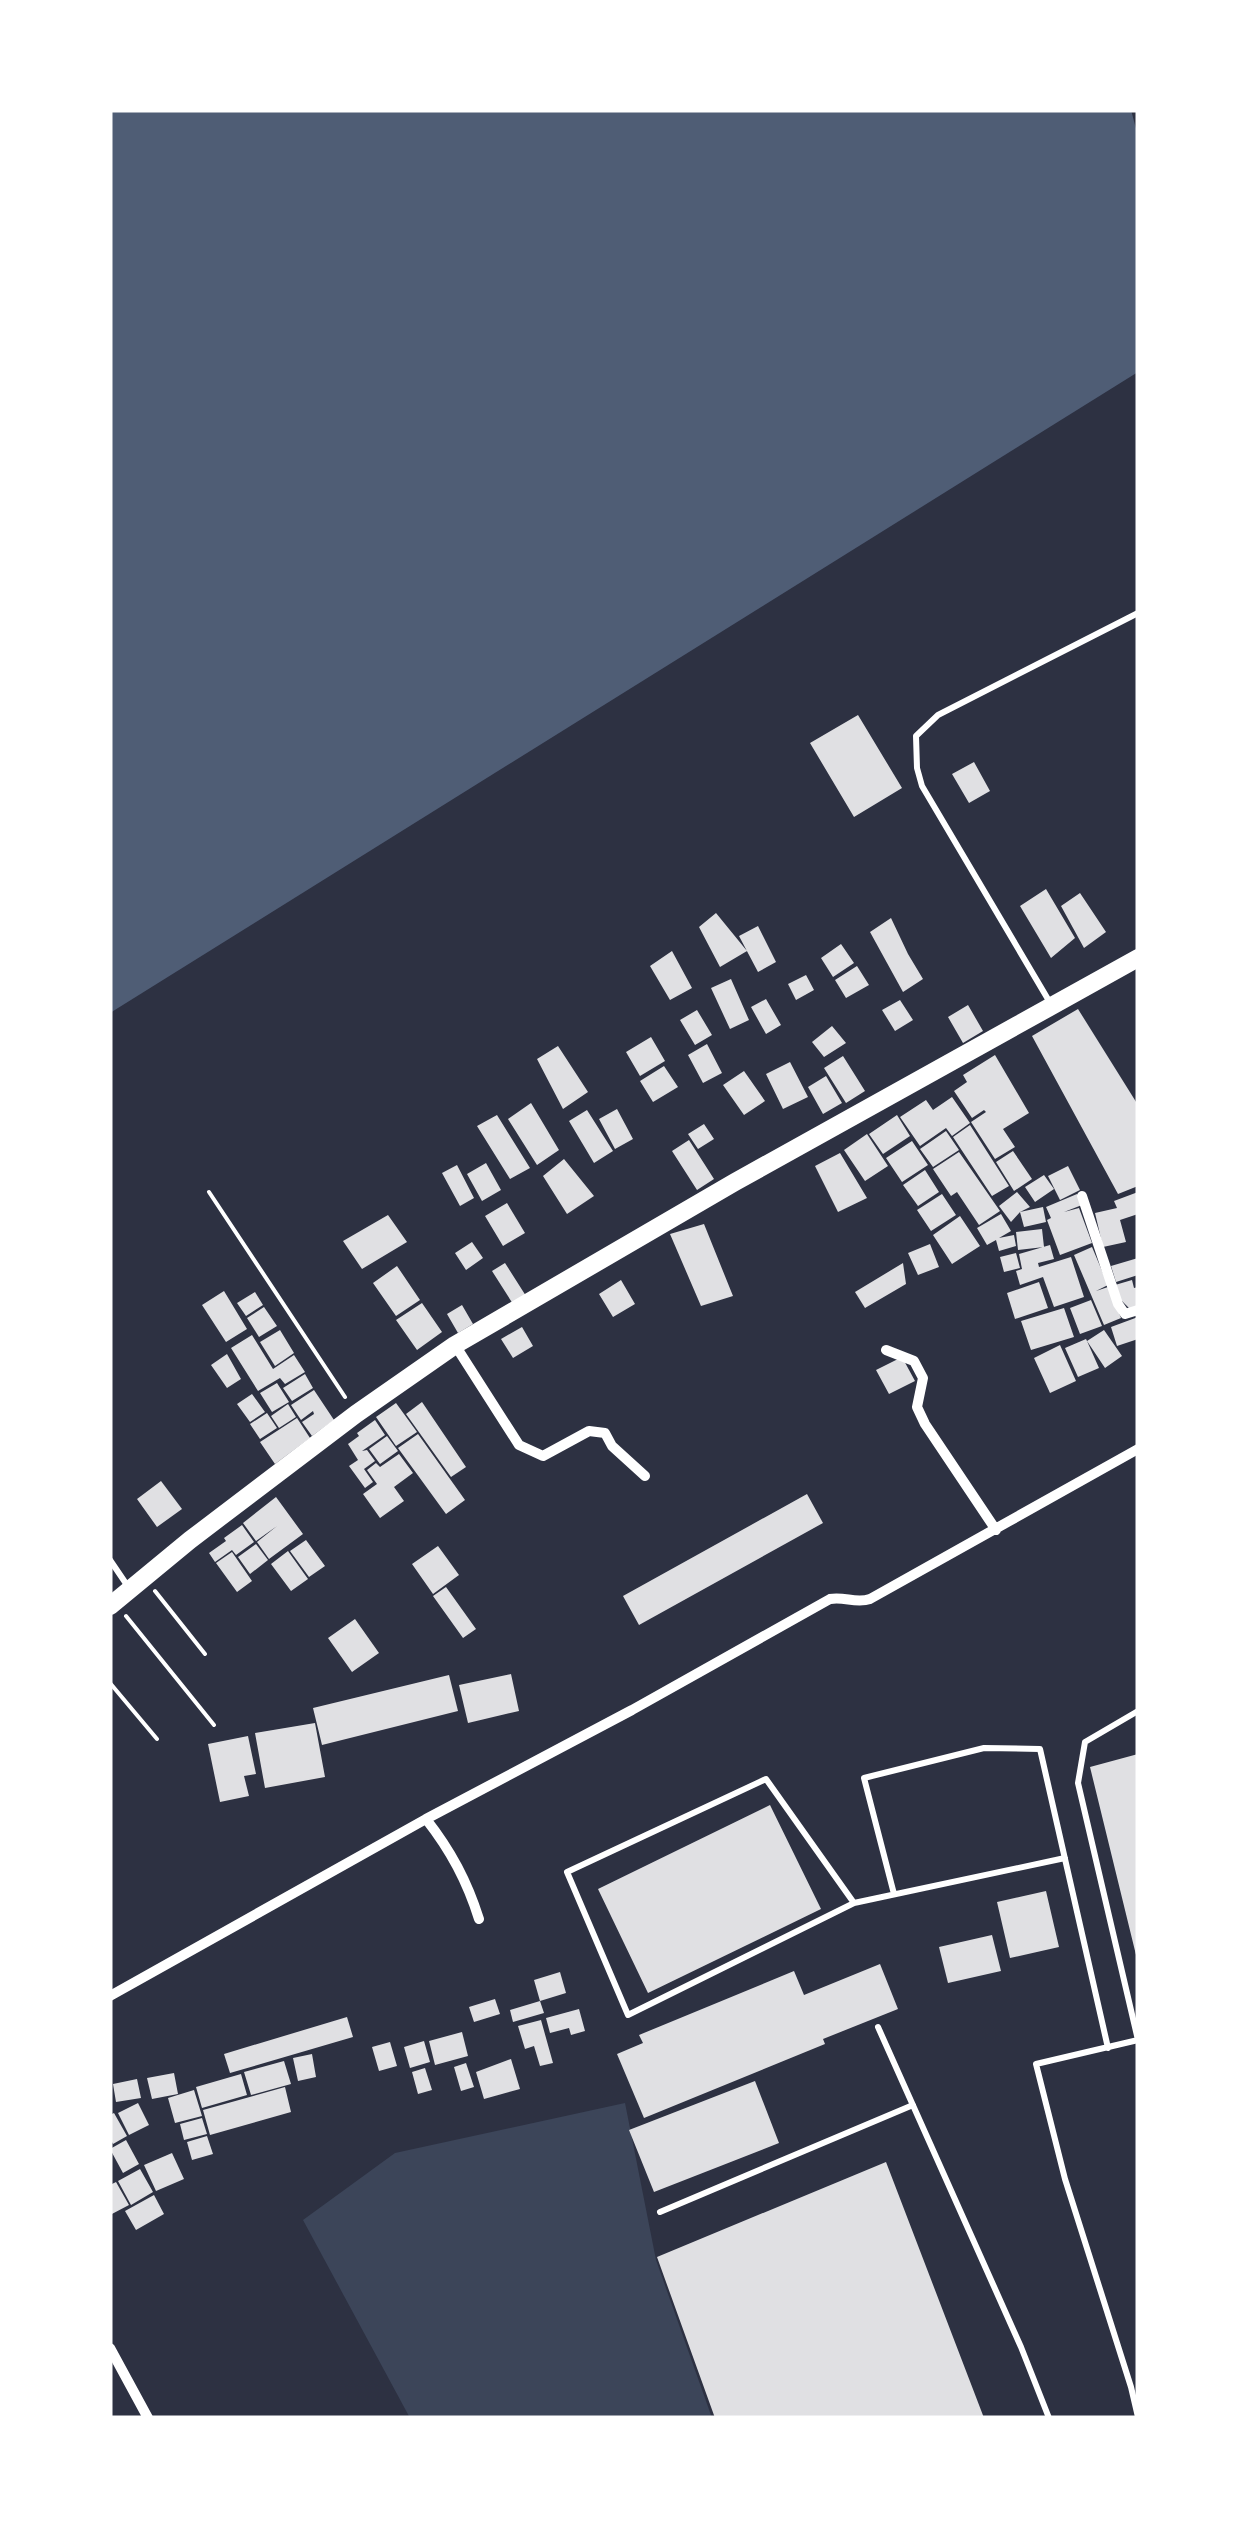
<svg xmlns="http://www.w3.org/2000/svg" width="1248" height="2528" font-family="Lato,sans-serif">
  <style>
    .green { fill: #3c4559 }
    .water { fill: #4f5d75 }
    .building { fill: #e0e0e3 }
    .lines { fill: none; stroke-linecap: round; stroke-linejoin: round }
    .path { stroke: #fff; stroke-width: 4 }
    .service { stroke: #fff; stroke-width: 6 }
    .minor { stroke: #fff; stroke-width: 10 }
    .secondary { stroke: #fff; stroke-width: 18 }
  </style>
  <rect width="100%" height="100%" fill="#2d3142"/>
  <path class="green" d="M625 2103 656 2260 712 2418H410L303 2220 395 2153Z"/>
  <path class="water" d="M110 110H1131L1138 136V372L110 1013Z"/>
  <path class="building" d="M858 715 902 788 854 817 810 743Z
    M974 762 990 791 969 803 952 774Z
    M1046 889 1075 938 1051 958 1020 906Z
    M1080 893 1106 932 1084 948 1061 906Z
    M716 913 747 951 720 967 699 927Z
    M891 918 908 954 923 979 903 992 870 932Z
    M758 926 776 962 758 972 739 936Z
    M841 944 854 963 833 977 821 958Z
    M672 951 692 988 670 1000 650 966Z
    M857 966 869 985 846 998 835 980Z
    M806 975 814 990 796 1000 788 984Z
    M731 979 749 1020 730 1029 711 988Z
    M766 999 781 1025 766 1034 751 1007Z
    M900 1000 913 1020 895 1031 882 1010Z
    M968 1005 983 1031 963 1043 948 1017Z
    M1078 1009 1138 1105V1186L1118 1194 1032 1036Z
    M697 1010 712 1035 695 1045 680 1020Z
    M832 1026 846 1043 824 1057 812 1042Z
    M651 1037 665 1061 640 1076 626 1052Z
    M707 1044 722 1073 703 1083 688 1055Z
    M558 1046 588 1092 563 1109 537 1059Z
    M995 1055 1029 1113 1003 1129 1015 1147 995 1159 971 1122 986 1112 984 1110 972 1118 954 1091 967 1082 963 1075Z
    M843 1056 865 1091 846 1103 824 1068Z
    M790 1062 808 1097 783 1109 766 1074Z
    M664 1066 678 1087 653 1102 640 1081Z
    M744 1071 765 1101 744 1115 723 1085Z
    M826 1076 842 1103 823 1114 808 1087Z
    M952 1097 970 1123 952 1136 946 1128 920 1146 900 1117 926 1100 933 1110Z
    M531 1103 559 1150 537 1165 508 1119Z
    M617 1109 633 1139 615 1149 599 1119Z
    M587 1110 613 1151 594 1163 569 1121Z
    M497 1115 530 1168 510 1179 477 1126Z
    M897 1115 910 1136 883 1154 869 1134Z
    M704 1124 714 1139 698 1149 688 1134Z
    M970 1125 1009 1186 992 1196 953 1137Z
    M946 1131 959 1150 933 1167 920 1149Z
    M867 1134 888 1166 865 1181 844 1150Z
    M689 1140 714 1179 697 1190 672 1151Z
    M912 1141 928 1165 902 1182 886 1158Z
    M1013 1151 1032 1179 1014 1191 996 1162Z
    M959 1152 1000 1211 979 1225 957 1192 951 1196 933 1169Z
    M840 1153 867 1198 838 1212 815 1166Z
    M564 1159 594 1196 567 1214 543 1176Z
    M486 1163 501 1190 482 1201 467 1174Z
    M457 1165 474 1198 460 1206 442 1173Z
    M1068 1166 1080 1190 1060 1200 1048 1176Z
    M925 1170 939 1192 918 1206 903 1185Z
    M1044 1175 1054 1189 1035 1202 1025 1187Z
    M1017 1192 1030 1207 1020 1212 1011 1222 999 1206Z
    M1138 1192V1214L1120 1220 1126 1242 1103 1247 1095 1213 1117 1208 1114 1201Z
    M942 1194 956 1215 931 1231 917 1210Z
    M1077 1194 1082 1205 1064 1212 1079 1208 1092 1243 1060 1255 1047 1220 1051 1218 1046 1207Z
    M507 1203 525 1233 503 1246 485 1216Z
    M1043 1207 1046 1222 1024 1227 1020 1212Z
    M1001 1214 1011 1231 999 1238 1014 1235 1016 1246 999 1251 996 1240 987 1245 977 1228Z
    M388 1215 407 1242 362 1269 343 1241Z
    M960 1216 980 1246 952 1264 933 1235Z
    M704 1224 733 1296 701 1306 670 1234Z
    M1042 1229 1044 1247 1018 1250 1016 1232Z
    M472 1242 483 1258 466 1270 455 1253Z
    M930 1244 939 1267 918 1275 908 1253Z
    M1050 1245 1054 1259 1038 1263 1039 1267 1071 1257 1084 1297 1054 1307 1043 1277 1020 1285 1016 1271 1022 1269 1019 1254Z
    M1092 1247 1108 1285 1096 1291 1108 1287 1121 1318 1104 1325 1074 1255Z
    M1016 1253 1020 1268 1004 1272 1000 1257Z
    M1138 1258V1275L1116 1282 1111 1266Z
    M505 1263 526 1296 513 1304 492 1271Z
    M903 1263 906 1284 865 1308 855 1292Z
    M397 1266 420 1300 396 1316 373 1283Z
    M621 1280 635 1304 613 1317 599 1294Z
    M1132 1280 1134 1288 1138 1287V1307L1130 1309 1118 1297 1115 1285Z
    M1039 1282 1048 1308 1015 1319 1007 1293Z
    M224 1291 247 1329 226 1342 202 1305Z
    M255 1292 263 1305 246 1316 237 1303Z
    M1091 1300 1102 1326 1080 1334 1070 1308Z
    M422 1303 442 1332 417 1350 396 1320Z
    M462 1305 473 1324 458 1333 447 1314Z
    M264 1307 277 1326 259 1337 247 1318Z
    M1064 1308 1074 1337 1031 1350 1021 1321Z
    M1138 1317V1339L1117 1346 1111 1327Z
    M522 1327 533 1346 513 1358 501 1339Z
    M280 1330 294 1353 275 1366 260 1342Z
    M1104 1330 1122 1356 1105 1368 1087 1341 1099 1368 1078 1377 1065 1348 1086 1339 1087 1341Z
    M252 1335 273 1369 294 1355 305 1372 285 1384 280 1378 258 1391 231 1348Z
    M1060 1345 1076 1381 1050 1393 1034 1358Z
    M227 1354 241 1379 227 1388 211 1365Z
    M902 1357 915 1381 889 1394 876 1370Z
    M305 1374 313 1388 292 1401 283 1388Z
    M277 1383 289 1402 272 1412 260 1393Z
    M314 1390 334 1420 312 1436 302 1422 314 1414 313 1411 301 1420 291 1405Z
    M252 1394 265 1412 250 1422 237 1404Z
    M422 1402 466 1467 451 1477 406 1414Z
    M396 1403 417 1432 396 1446 376 1417Z
    M288 1404 296 1417 279 1428 271 1416Z
    M267 1413 277 1428 260 1439 250 1424Z
    M297 1418 310 1438 275 1464 260 1442Z
    M375 1420 385 1435 362 1451 367 1450 375 1461 364 1469 373 1482 365 1488 349 1466 358 1460 348 1444 359 1436 357 1433Z
    M418 1434 465 1500 446 1514 398 1448Z
    M387 1436 398 1451 380 1464 369 1449Z
    M399 1454 413 1473 394 1487 404 1501 380 1518 363 1494 377 1484 367 1470 376 1463 380 1467Z
    M161 1481 182 1509 157 1527 137 1499Z
    M807 1494 823 1523 639 1625 623 1596Z
    M276 1497 303 1534 269 1559 257 1542 277 1526 256 1541 243 1523Z
    M242 1525 254 1542 236 1555 232 1550 215 1562 209 1553 226 1541 224 1538Z
    M306 1540 325 1566 309 1577 290 1551Z
    M256 1544 268 1560 250 1574 238 1557Z
    M438 1546 459 1575 433 1594 412 1564Z
    M288 1551 308 1579 291 1591 271 1564Z
    M232 1552 252 1581 237 1592 216 1563Z
    M446 1587 476 1629 463 1638 433 1596Z
    M355 1619 379 1653 352 1672 328 1638Z
    M511 1674 519 1711 468 1723 459 1685Z
    M449 1675 458 1711 322 1745 313 1708Z
    M315 1723 325 1777 265 1788 255 1733Z
    M248 1736 256 1774 244 1776 249 1796 220 1802 208 1744Z
    M1138 1754V1959H1137L1090 1767Z
    M770 1805 821 1909 648 1993 598 1889Z
    M1046 1891 1059 1947 1010 1958 997 1902Z
    M992 1935 1001 1971 948 1983 939 1947Z
    M880 1964 898 2009 823 2039 825 2044 644 2118 617 2054 643 2043 639 2035 794 1971 804 1995Z
    M560 1972 566 1993 540 2001 534 1980Z
    M495 1999 500 2014 474 2022 469 2007Z
    M540 2001 544 2013 513 2022 510 2010Z
    M579 2009 585 2031 571 2035 569 2028 550 2033 546 2018Z
    M347 2017 353 2037 230 2073 224 2054Z
    M541 2020 553 2063 540 2066 534 2046 525 2049 518 2026Z
    M462 2032 468 2056 435 2065 429 2041Z
    M424 2041 430 2062 410 2068 404 2047Z
    M390 2042 397 2066 379 2071 372 2047Z
    M312 2054 316 2077 298 2081 293 2058Z
    M511 2059 520 2089 484 2099 476 2072Z
    M284 2061 291 2084 251 2095 244 2072Z
    M466 2063 474 2087 461 2091 454 2067Z
    M425 2068 432 2090 418 2094 412 2072Z
    M174 2073 178 2094 152 2099 147 2078Z
    M241 2074 247 2095 202 2108 196 2087Z
    M137 2079 141 2098 116 2102 113 2084Z
    M755 2081 779 2143 654 2192 629 2130Z
    M285 2087 291 2112 210 2135 203 2110Z
    M194 2090 202 2116 175 2123 168 2098Z
    M138 2103 149 2125 129 2135 118 2113Z
    M114 2113 127 2136 113 2144 110 2138V2115Z
    M202 2118 207 2134 184 2140 180 2124Z
    M207 2136 213 2154 192 2160 187 2142Z
    M126 2140 139 2164 123 2173 110 2149Z
    M172 2153 184 2179 156 2191 144 2165Z
    M886 2162 984 2418H715L657 2257Z
    M140 2169 153 2192 131 2205 118 2181Z
    M116 2182 129 2205 110 2215V2185Z
    M154 2195 164 2214 136 2230 125 2211Z"/>
  <g class="lines">
    <path class="path" d="M209 1192 345 1397
      M155 1591 205 1654
      M126 1616 214 1725
      M110 1683 157 1739"/>
    <path class="service" d="M1052 1006 922 786 917 768 916 736 938 715 1138 613
      M110 1560 129 1588
      M894 1894 864 1778 984 1748 1040 1749 1108 2048
      M854 1903 766 1779 567 1872 628 2015 854 1903 1065 1858
      M878 2027 1021 2347 1049 2418
      M1138 2040 1036 2064 1065 2179 1131 2387 1138 2417
      M1138 2040 1078 1783 1085 1742 1138 1711
      M660 2212 913 2105"/>
    <path class="minor" d="M1082 1196 1118 1304 1125 1314 1138 1310
      M455 1345 519 1445 543 1456 589 1431 605 1433 612 1446 645 1476
      M886 1350 914 1361 923 1378 917 1407 925 1424 996 1530
      M426 1819C451 1851 467 1881 479 1919
      M110 1996 426 1819 632 1710 830 1599C844 1596 856 1604 870 1599L1138 1449
      M110 2348 148 2418"/>
    <path class="secondary" d="M110 1606 190 1540 356 1414 455 1345 735 1182 1138 958"/>
  </g>
  <rect width="1248" height="2528" fill="none" stroke="#ffffff" stroke-width="225"/>
</svg>
